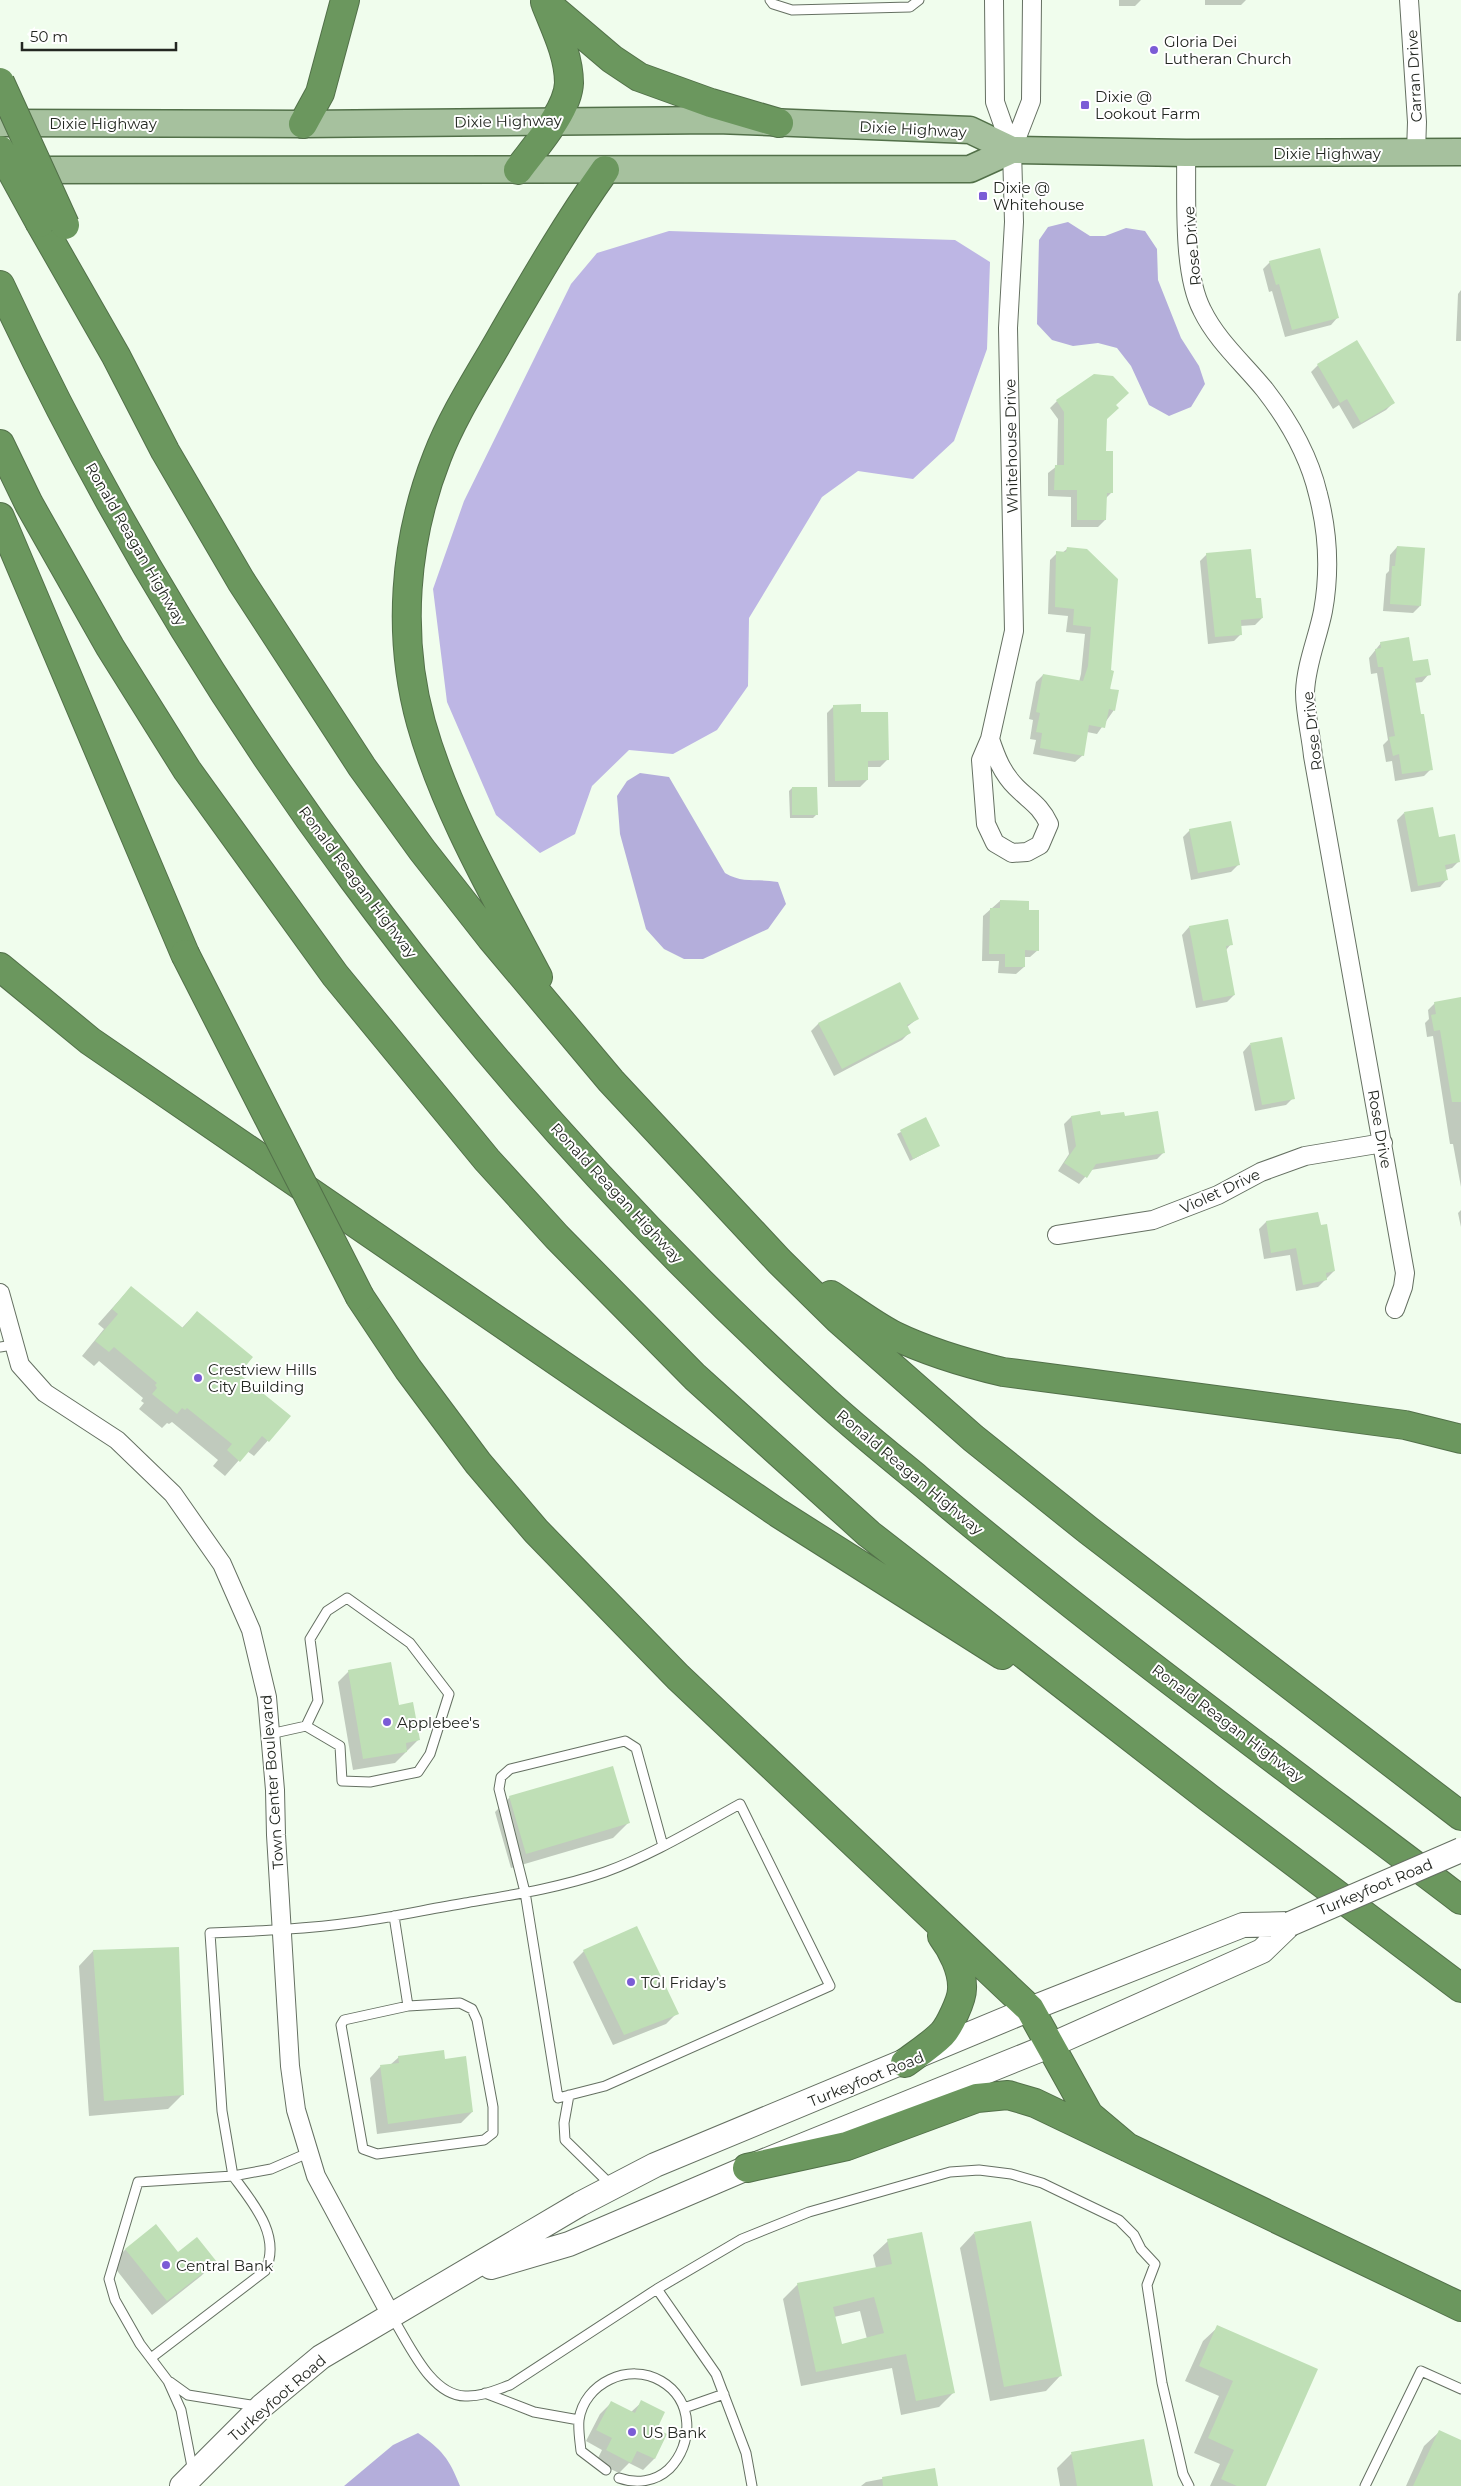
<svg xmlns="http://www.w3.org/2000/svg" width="1461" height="2486" font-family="Montserrat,sans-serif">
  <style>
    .forest { fill: #bdb6e4 }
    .water { fill: #b4aedb }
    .shadow { fill: #0003; fill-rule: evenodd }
    .building { fill: #bfdfb6; fill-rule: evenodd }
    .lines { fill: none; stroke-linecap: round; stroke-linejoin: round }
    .lane-casing { stroke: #657062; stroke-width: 11 }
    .street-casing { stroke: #657062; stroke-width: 20 }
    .secondary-casing { stroke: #657062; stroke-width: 26 }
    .primary-casing { stroke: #527049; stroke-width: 29 }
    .highway-casing { stroke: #527049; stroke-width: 30 }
    .lane { stroke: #fff; stroke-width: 9 }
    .street { stroke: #fff; stroke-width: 18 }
    .secondary { stroke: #fff; stroke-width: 24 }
    .primary { stroke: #a6c19e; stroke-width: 26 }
    .highway { stroke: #6b975e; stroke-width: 28 }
    .secondary-bridge-casing { stroke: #657062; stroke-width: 26; stroke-linecap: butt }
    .highway-bridge-casing { stroke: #527049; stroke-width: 30; stroke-linecap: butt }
    .secondary-bridge { stroke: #fff; stroke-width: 24 }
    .highway-bridge { stroke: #6b975e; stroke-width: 28 }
    .poi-dot { fill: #7b5cd6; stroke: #fff; stroke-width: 2 }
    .labels { text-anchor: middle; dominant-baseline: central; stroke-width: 4; stroke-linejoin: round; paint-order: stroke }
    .poi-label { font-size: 15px; fill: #232721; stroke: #fff; text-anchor: start }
    .street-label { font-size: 15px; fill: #232721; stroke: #fff }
  </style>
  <rect width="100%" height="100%" fill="#f0fded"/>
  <path class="forest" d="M669 231 955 240 990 262 987 349 954 441 913 479 858 471 822 497 749 618 748 686 717 730 673 754 629 750 592 786 575 834 540 853 496 815 447 702 433 589 464 501 571 284 597 253Z"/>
  <path class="water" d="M1068 222 1090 236H1105L1126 228 1145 231 1157 249 1158 280 1181 338 1199 366 1205 384 1191 407 1169 416 1149 405 1131 366 1117 348 1098 343 1073 346 1052 340 1037 324 1039 240 1048 227Z
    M640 773 669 777 725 873C743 884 757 878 778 882L786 904 768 929 703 959H684L664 949 646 929 620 834 617 796 627 781Z
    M418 2433C442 2450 449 2458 460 2486H344L393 2445Z"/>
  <path class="shadow" d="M1119 0H1141L1135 6H1119Z
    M1205 0H1246L1241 5H1205Z
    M1270 262 1338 317 1331 325 1285 337 1272 291 1269 292 1263 269Z
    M1461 290V341H1456L1458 294Z
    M1318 365 1393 403 1386 410 1353 429 1339 405 1333 409 1311 372Z
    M1057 401 1115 405 1105 420V452L1112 492 1105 499V520L1098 527H1071V497L1048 496V473L1057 466 1058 419 1050 408Z
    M1397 547 1420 606 1413 613 1383 611 1386 574 1389 571 1390 555Z
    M1067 549 1086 551 1114 710 1097 734 1087 732 1083 755 1075 762 1033 754 1036 740 1030 739 1033 720 1029 719 1036 682 1043 675 1079 682 1081 674 1085 634 1066 632 1068 616 1048 614 1050 560 1057 553H1062Z
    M1207 554 1255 600 1262 618 1255 625 1240 626 1241 634 1234 641 1208 644 1200 561Z
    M1381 643 1429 674 1422 682 1414 683 1431 769 1424 776 1395 781 1392 761 1386 762 1383 745 1388 740 1377 673 1371 674 1369 658Z
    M834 706 860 714 887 760 880 767H867V780L860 787H828L827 713Z
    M792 788 817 814 813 818H790L789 791Z
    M1404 813 1438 838 1459 861 1452 868 1445 870 1447 879 1440 887 1411 892 1397 820Z
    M1190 830 1238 865 1231 872 1191 880 1183 837Z
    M1000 901 1028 911 1038 950 1030 957H1024V967L1016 974 998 973 999 961H982L983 916Z
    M1189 927 1231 944 1226 950 1234 995 1227 1002 1196 1008 1182 935Z
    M899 984 917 1019 907 1027 909 1033 902 1040 834 1076 811 1031 818 1024Z
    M1461 999V1187L1453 1144H1450L1433 1036 1427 1037 1425 1023 1429 1019 1428 1010 1435 1003Z
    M1250 1044 1293 1098 1286 1105 1255 1111 1243 1052Z
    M1071 1117 1124 1118 1164 1152 1157 1159 1091 1170 1079 1184 1058 1171 1069 1154 1064 1124Z
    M925 1119 938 1146 910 1161 897 1134Z
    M1461 1210V1227L1458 1213Z
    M1317 1213 1334 1271 1318 1287 1296 1291 1290 1255 1264 1259 1259 1229 1266 1222Z
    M131 1287 181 1329 197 1312 237 1374 289 1417 254 1456 247 1451 225 1476 213 1466 218 1460 172 1422 169 1424 167 1423 162 1428 139 1409 144 1403 141 1401 143 1398 99 1361 94 1366 82 1356 104 1329 98 1324Z
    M349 1671 398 1706 418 1740 395 1763 353 1770 338 1682Z
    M510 1797 628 1823 613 1838 511 1868 495 1812Z
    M636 1928 677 2013 666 2024 613 2045 573 1962 584 1951Z
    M93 1951 183 2094 168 2109 89 2116 79 1966Z
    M399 2057 444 2061 472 2112 461 2123 377 2134 370 2078 380 2067 390 2065Z
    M974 2233 1060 2376 1046 2391 990 2401 960 2248Z
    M888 2241 954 2392 939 2407 901 2415 892 2368 801 2386 783 2299 798 2284 876 2268 873 2255ZM860 2311 867 2339 841 2345 834 2317Z
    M126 2249 215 2262 201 2276 152 2315 111 2263Z
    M1218 2327 1264 2486H1210L1220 2464 1194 2453 1219 2396 1185 2381 1203 2341Z
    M642 2402 655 2430 666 2435 654 2459 643 2470 629 2463 619 2473 596 2462 602 2450 586 2441 600 2414 611 2403 631 2412Z
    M1439 2432 1461 2442V2486H1406L1424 2446Z
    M1071 2454 1151 2486H1060L1057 2468Z
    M934 2469 937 2486H861L866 2482Z"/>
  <path class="building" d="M1320 248 1339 318 1292 330 1279 284 1276 285 1269 261Z
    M1357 340 1395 403 1361 423 1347 399 1340 403 1317 364Z
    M1094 374 1113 376 1129 393 1116 405 1119 408 1107 419 1106 451H1113V493H1107L1106 520H1077V490H1054L1055 465H1064V412L1056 400Z
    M1397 546 1425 548 1421 606 1390 604 1392 566H1395Z
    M1067 547 1087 549 1118 579 1111 670 1114 671 1110 689 1119 690 1115 711 1109 709 1105 728 1089 725 1084 756 1040 748 1042 733 1036 732 1040 713 1036 712 1043 674 1083 681 1088 666 1091 627 1073 625 1074 609 1055 607 1056 551 1066 552Z
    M1251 549 1256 598H1261L1263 618 1241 620 1242 635 1215 637 1206 553Z
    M1409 637 1413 661 1428 659 1431 675 1415 678 1421 714H1424L1433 770 1402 774 1399 754 1393 756 1389 737 1395 736 1383 667H1378L1375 649 1381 648 1380 642Z
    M861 704V712H888L889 760 868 761V780L835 781 833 705Z
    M792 787H817L818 815H792Z
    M1433 807 1439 837 1455 834 1460 862 1445 865 1448 880 1418 886 1404 812Z
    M1231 821 1240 865 1198 873 1189 829Z
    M1000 900 1029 901V910H1039V951L1025 950V967H1005V954H989L990 908H1000Z
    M1228 919 1233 945 1226 946 1235 995 1203 1001 1189 926Z
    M900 982 919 1019 907 1025 911 1033 842 1069 818 1023Z
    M1461 997V1102H1452L1440 1030 1434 1031 1431 1015 1436 1014 1434 1002Z
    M1282 1037 1295 1099 1262 1105 1250 1043Z
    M1100 1111 1101 1115 1124 1112 1125 1116 1158 1111 1165 1153 1096 1164 1087 1178 1064 1163 1076 1146 1071 1116Z
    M926 1117 940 1146 913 1159 900 1130Z
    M1318 1212 1321 1225 1327 1224 1335 1271 1326 1273 1327 1280 1303 1285 1296 1248 1271 1253 1266 1221Z
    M131 1286 183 1328 197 1311 253 1357 239 1374 291 1416 269 1442 262 1436 240 1462 227 1450 232 1444 187 1408 185 1410 182 1408 177 1414 152 1394 157 1388 155 1385 157 1383 114 1347 109 1352 95 1341 118 1314 112 1309Z
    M391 1662 399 1705 413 1702 420 1740 406 1743 407 1752 363 1759 348 1670Z
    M613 1766 630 1823 526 1854 509 1796Z
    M637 1926 679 2014 624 2035 583 1950Z
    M179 1947 184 2095 104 2101 93 1950Z
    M444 2050 445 2059 466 2056 473 2112 388 2124 380 2065 399 2063 398 2056Z
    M1031 2221 1062 2376 1004 2387 974 2232Z
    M156 2224 178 2252 197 2237 217 2262 167 2301 125 2249Z
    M922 2232 955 2393 916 2401 906 2354 816 2372 797 2283 892 2264 887 2239ZM874 2297 884 2333 842 2344 833 2307Z
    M1217 2325 1318 2369 1266 2486H1237L1221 2479 1234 2450 1208 2438 1233 2381 1199 2366Z
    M641 2400 665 2412 657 2429 667 2434 655 2459 637 2451 631 2463 606 2450 612 2438 596 2430 611 2401 635 2413Z
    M1439 2430 1461 2440V2486H1413Z
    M1144 2439 1153 2486H1077L1071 2452Z
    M935 2468 938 2486H883L882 2477Z"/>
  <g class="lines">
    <defs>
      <path id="lane" d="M770 0 773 4 792 10 910 7 919 0
        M0 1347 13 1345
        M270 1734 306 1726 318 1701 310 1639 327 1611 347 1598 410 1643 449 1694 430 1754 418 1772 370 1782 342 1781 340 1746 306 1726
        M394 1916 408 2006
        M460 2003 472 2009 477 2020 493 2107V2133L484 2140 377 2154 363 2149 341 2025 344 2020 408 2006Z
        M569 2095 564 2123 565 2140 611 2185
        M657 2289 716 2374 746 2453 752 2486
        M392 2317C409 2343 430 2395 465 2396 481 2397 496 2390 510 2385L657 2289 742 2239 809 2212 950 2172 979 2170 1011 2174 1042 2183 1119 2220 1134 2235 1141 2249 1155 2264 1147 2285 1162 2383 1183 2474 1189 2486
        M151 2358 265 2271C282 2236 253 2203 233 2176L271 2169 308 2153
        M170 2382 188 2395 257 2406
        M485 2393 534 2412 579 2420
        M684 2408 724 2394
        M606 2470 581 2451C580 2441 578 2430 579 2420 584 2383 629 2362 661 2381 694 2400 694 2444 669 2469 655 2482 636 2484 619 2478
        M193 2472 181 2410 168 2381 140 2344 115 2300 109 2279 138 2182 233 2176 222 2111 210 1933C259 1931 308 1929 357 1922 393 1917 429 1909 465 1903 512 1895 559 1888 605 1872 652 1855 696 1828 740 1804L830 1986 605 2086 558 2098 525 1892 499 1789 501 1777 510 1769 625 1741 636 1748 663 1846
        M1365 2486 1421 2371 1461 2389"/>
      <path id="street" d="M1409 0 1417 122 1416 152
        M1012 150 1031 101 1032 0
        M1186 153C1187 198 1182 271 1202 310 1217 341 1244 364 1265 390 1289 421 1309 456 1318 494 1328 532 1330 572 1323 611 1318 637 1306 664 1305 692 1305 713 1311 735 1313 756L1405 1273 1403 1287 1395 1309
        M990 739C996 757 1002 773 1016 787 1030 801 1040 805 1049 824L1040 845 1027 852 1012 853 995 843 986 824 981 760 990 739 1014 631 1008 328 1014 222 1012 150 995 102 994 0
        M1057 1235 1153 1220 1218 1195 1261 1172 1305 1156 1383 1143
        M0 1293 20 1365 45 1393 117 1440 173 1494 222 1564 251 1630 267 1697 275 1790 276 1835 290 2066 296 2110 316 2176 392 2317"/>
      <path id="secondary" d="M491 2267 569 2244 747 2168 1049 2046 1262 1951 1290 1924
        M182 2486 262 2406 321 2357 580 2204 655 2165 1030 2009 1243 1925 1290 1924"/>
      <path id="primary" d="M0 123 303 124 717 120 970 130 1012 150 1186 153 1461 152
        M19 170 970 169 1012 150"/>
      <path id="highway" d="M545 2 612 59 639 77 711 103 779 123
        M303 124 320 93 345 0
        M518 170C534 148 568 111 569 83 569 56 556 30 546 5
        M40 223 116 356 165 451 241 581 362 767 422 850 491 938 611 1081 779 1261 839 1320 973 1438 1088 1530 1461 1816
        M0 285C194 704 476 1082 817 1393 849 1423 884 1451 918 1479 1093 1627 1279 1762 1461 1900
        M0 444 29 504 110 647 187 770 335 975 487 1160 557 1237 695 1377 869 1534 1209 1798 1461 1988
        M0 517 185 954
        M0 967 90 1041 778 1513 1002 1655
        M538 977C495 895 446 812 421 723 397 636 404 541 437 457 454 413 481 373 504 332 536 277 568 222 605 170
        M831 1295C851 1308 872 1324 893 1335 928 1352 965 1363 1003 1372L1405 1425 1461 1439
        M360 1297 408 1369 478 1463 536 1531 678 1677 1030 2009 1089 2115 1127 2147
        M905 2063C917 2054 931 2045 942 2034 949 2027 962 2000 962 1989 963 1971 952 1949 942 1936
        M747 2168 847 2146 977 2098 1008 2095 1035 2103 1461 2307"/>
    </defs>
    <use href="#lane" class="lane-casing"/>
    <use href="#street" class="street-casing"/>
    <use href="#secondary" class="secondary-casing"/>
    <use href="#primary" class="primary-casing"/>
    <use href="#highway" class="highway-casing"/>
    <use href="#lane" class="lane"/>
    <use href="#street" class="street"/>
    <use href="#secondary" class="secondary"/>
    <use href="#primary" class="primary"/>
    <use href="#highway" class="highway"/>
    <defs>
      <path id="secondary-bridge" d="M1290 1924 1461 1850"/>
      <path id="highway-bridge" d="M0 82 65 225
        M0 150 40 223
        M185 954 360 1297"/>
    </defs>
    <use href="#secondary-bridge" class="secondary-bridge-casing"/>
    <use href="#highway-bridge" class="highway-bridge-casing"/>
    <use href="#secondary-bridge" class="secondary-bridge"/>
    <use href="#highway-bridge" class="highway-bridge"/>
  </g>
  <g class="poi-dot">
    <circle cx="1154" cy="50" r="5"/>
    <rect x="1080" y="100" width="10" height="10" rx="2.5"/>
    <rect x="978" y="191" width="10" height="10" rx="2.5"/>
    <circle cx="198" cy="1378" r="5"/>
    <circle cx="387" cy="1722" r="5"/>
    <circle cx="631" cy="1982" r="5"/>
    <circle cx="166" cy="2265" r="5"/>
    <circle cx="632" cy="2432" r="5"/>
  </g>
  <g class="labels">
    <g class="poi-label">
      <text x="1164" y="41">Gloria Dei<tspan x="1164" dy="17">Lutheran Church</tspan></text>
      <text x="1095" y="96">Dixie @<tspan x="1095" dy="17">Lookout Farm</tspan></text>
      <text x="993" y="187">Dixie @<tspan x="993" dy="17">Whitehouse</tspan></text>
      <text x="208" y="1369">Crestview Hills<tspan x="208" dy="17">City Building</tspan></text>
      <text x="397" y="1722">Applebee's</text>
      <text x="641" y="1982">TGI Friday’s</text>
      <text x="176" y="2265">Central Bank</text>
      <text x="642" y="2432">US Bank</text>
    </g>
    <g class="street-label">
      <text transform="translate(1414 76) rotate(-93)">Carran Drive</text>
      <text transform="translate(508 121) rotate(-1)">Dixie Highway</text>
      <text x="103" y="123">Dixie Highway</text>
      <text transform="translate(913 129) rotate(3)">Dixie Highway</text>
      <text x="1327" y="153">Dixie Highway</text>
      <text transform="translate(1192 246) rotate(-95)">Rose Drive</text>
      <text transform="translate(1011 446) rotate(-91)">Whitehouse Drive</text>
      <text transform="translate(136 544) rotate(60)">Ronald Reagan Highway</text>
      <text transform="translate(1312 731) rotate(-97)">Rose Drive</text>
      <text transform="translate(358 882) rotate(53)">Ronald Reagan Highway</text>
      <text transform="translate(1380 1129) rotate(80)">Rose Drive</text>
      <text transform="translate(1220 1191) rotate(-25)">Violet Drive</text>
      <text transform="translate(617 1193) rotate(47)">Ronald Reagan Highway</text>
      <text transform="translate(910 1472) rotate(40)">Ronald Reagan Highway</text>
      <text transform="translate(1228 1723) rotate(37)">Ronald Reagan Highway</text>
      <text transform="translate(272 1782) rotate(-94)">Town Center Boulevard</text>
      <text transform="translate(1375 1887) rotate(-23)">Turkeyfoot Road</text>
      <text transform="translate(866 2079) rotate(-22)">Turkeyfoot Road</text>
      <text transform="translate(277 2398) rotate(-41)">Turkeyfoot Road</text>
    </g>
  </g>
  <path d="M22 42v8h154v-8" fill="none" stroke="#232721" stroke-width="2.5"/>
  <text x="30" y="42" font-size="15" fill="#232721" stroke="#ffffff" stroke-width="4" paint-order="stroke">50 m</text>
</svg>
